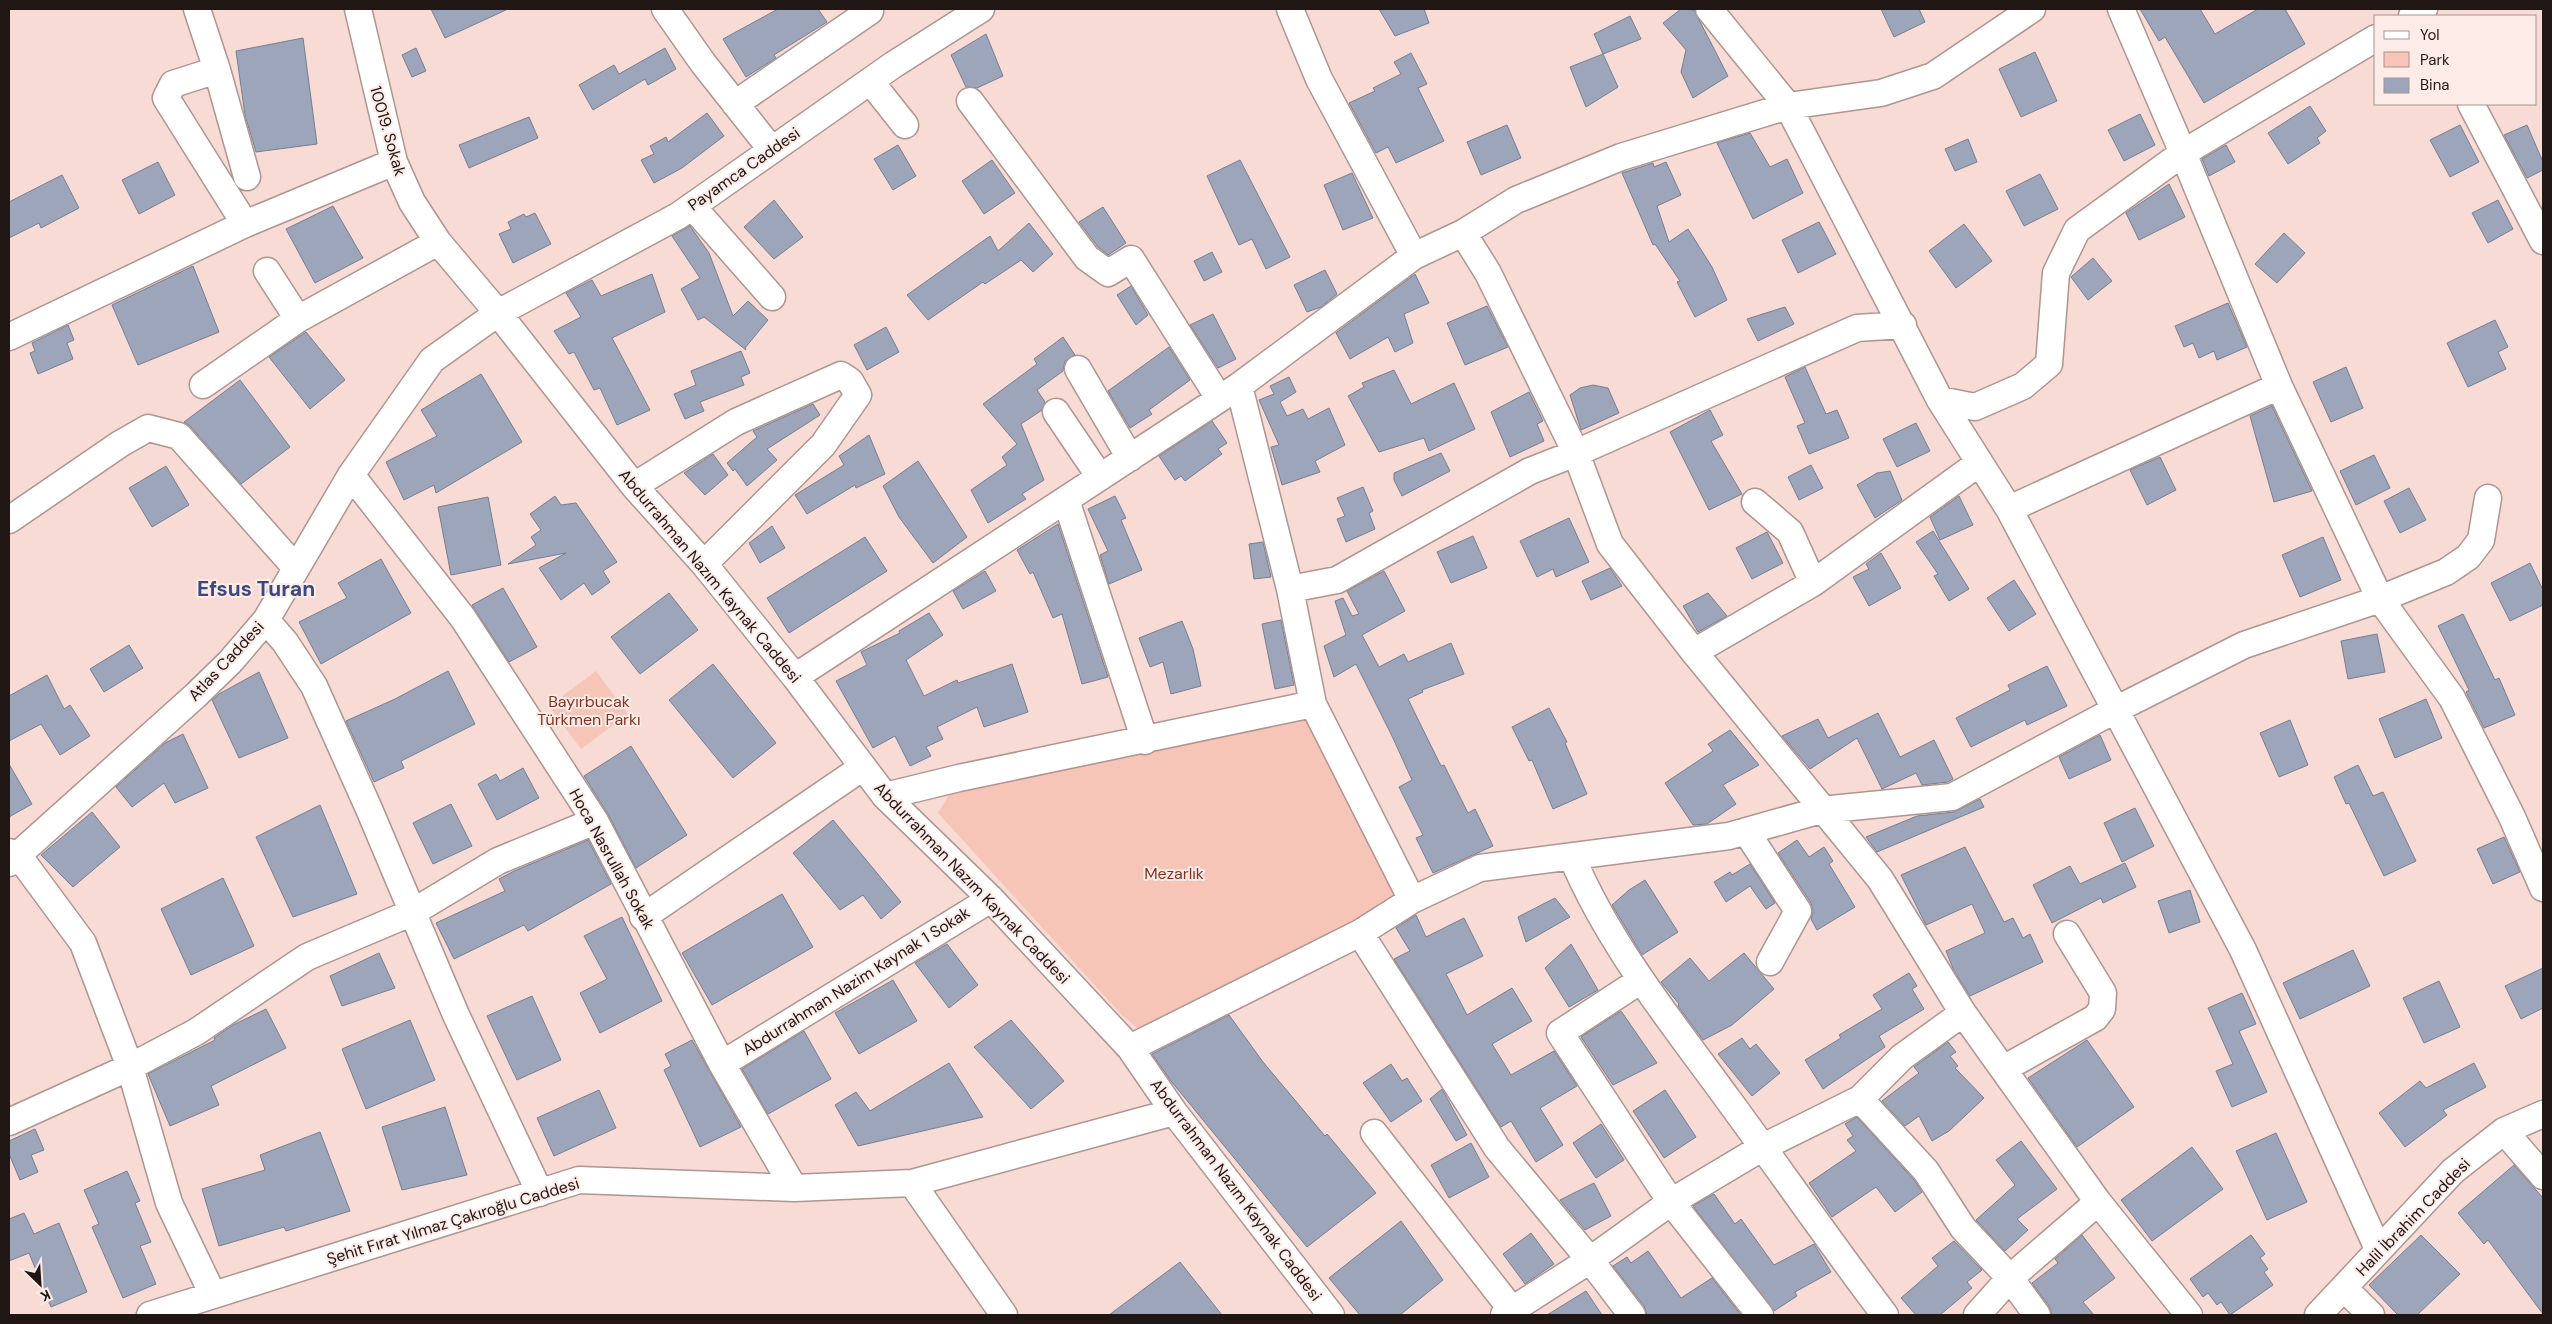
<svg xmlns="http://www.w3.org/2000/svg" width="2552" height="1324" font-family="'DM Sans',sans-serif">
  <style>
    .green { fill: #f7c4b8 }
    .building { fill: #9da5ba; stroke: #777e93 }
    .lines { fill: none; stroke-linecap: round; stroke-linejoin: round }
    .minor-casing { stroke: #af958f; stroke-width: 29 }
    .minor { stroke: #fff; stroke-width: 26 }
    .labels { text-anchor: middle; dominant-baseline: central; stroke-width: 4; stroke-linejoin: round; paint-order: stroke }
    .street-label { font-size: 16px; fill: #201614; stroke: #fcebe7 }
    .park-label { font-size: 16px; fill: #843120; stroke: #fcebe7 }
    .district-label { font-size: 21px; font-weight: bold; fill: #384883; stroke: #fcebe7 }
  </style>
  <rect width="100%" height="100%" fill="#f7dbd4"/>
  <path class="green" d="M596 671 628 714 581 749 549 706Z
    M1313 704 1412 900 1143 1033 1122 1015 938 813 951 792Z"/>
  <path class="building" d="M431 9H508L445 38Z
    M778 9H818L827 22 774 55 776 58 746 77 723 39Z
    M1379 9H1424L1429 23 1395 36Z
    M1681 9 1694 10 1728 76 1693 98 1681 72 1686 50 1663 23Z
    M1881 9H1919L1925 22 1894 37Z
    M2140 9H2200L2215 34 2258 9H2285L2305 44 2204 103 2165 37 2159 41Z
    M1630 16 1641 39 1603 54 1594 34Z
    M986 34 1003 76 977 88 966 87 951 55Z
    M303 38 317 144 256 152 245 115 236 51Z
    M416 48 426 71 412 77 402 55Z
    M665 48 676 69 648 85 645 79 593 110 579 85 614 65 619 74Z
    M2035 52 2057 101 2021 117 1999 69Z
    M1411 53 1427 84 1418 88 1444 141 1396 163 1388 147 1376 153 1349 103 1375 91 1373 88 1401 74 1394 62Z
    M1603 54 1618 87 1586 107 1570 67Z
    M2310 106 2326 131 2317 138 2320 143 2288 164 2268 133Z
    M707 113 724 136 682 168 654 183 641 160 654 154 650 146 666 137 668 142Z
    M2140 114 2155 145 2124 161 2108 130Z
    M529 117 538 138 469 168 459 145Z
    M1507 125 1521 158 1481 175 1467 142Z
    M2460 125 2479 162 2450 177 2430 140Z
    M2527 125 2543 162V170L2527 178 2504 135Z
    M1750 133 1770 167 1787 159 1803 193 1753 219 1717 143Z
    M1968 139 1977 162 1955 171 1945 149Z
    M898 145 916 176 893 190 874 159Z
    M2226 145 2235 162 2209 176 2202 159Z
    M992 160 1015 193 984 214 962 181Z
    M1240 160 1290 257 1266 269 1252 239 1239 245 1207 176Z
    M158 162 175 195 139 214 122 180Z
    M1666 162 1681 195 1657 206 1669 242 1688 229 1712 267 1727 300 1695 317 1677 282 1680 281 1655 244 1653 245 1622 173 1653 163 1654 167Z
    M1352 173 1373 218 1343 230 1324 185Z
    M2040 174 2058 209 2024 226 2006 191Z
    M62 175 79 208 41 228 39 223 9 238V202Z
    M2169 184 2185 217 2139 240 2126 213Z
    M774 200 803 237 774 259 744 227Z
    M2498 200 2513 229 2488 243 2472 213Z
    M333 206 363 258 315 283 286 229Z
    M1103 207 1126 243 1108 255 1098 247 1079 222Z
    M535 213 551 244 513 263 499 234 511 229 508 222 524 214 526 217Z
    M1819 222 1836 254 1798 273 1782 240Z
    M1029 223 1053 254 1033 272 1021 260 985 284 983 282 928 320 907 295 990 236 998 251Z
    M1964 224 1992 261 1956 288 1929 251Z
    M690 226 709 253 733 316 748 301 768 320 745 348 746 350 704 317 698 320 681 289 700 278 672 236Z
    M2284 233 2305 253 2277 283 2255 264Z
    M1212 252 1222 272 1204 281 1194 261Z
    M2093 258 2112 281 2088 300 2071 277Z
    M193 266 219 332 138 365 112 305Z
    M1325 270 1337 294 1321 307 1307 312 1294 285Z
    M652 274 665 312 612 338 650 410 617 425 600 388 594 390 574 352 569 354 554 331 581 317 566 293 592 280 601 296Z
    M1415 274 1429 303 1404 314 1413 343 1395 352 1388 337 1350 359 1336 333Z
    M1131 286 1148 315 1136 325 1117 295Z
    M2228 303 2247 347 2217 360 2214 351 2199 358 2193 343 2184 347 2175 326Z
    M1487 306 1508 347 1465 365 1447 323Z
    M1785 307 1794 324 1758 341 1747 319Z
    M1213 314 1236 359 1218 368 1190 325Z
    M2495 320 2508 347 2498 352 2506 369 2468 387 2447 343Z
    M68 325 74 340 67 343 73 359 38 374 30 353 35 351 32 343Z
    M886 327 899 352 867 370 854 345Z
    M306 332 345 380 310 409 269 357Z
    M1063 337 1075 355 1065 361 1063 371 1037 390 1045 402 1042 410 1021 424 1044 480 1022 494 1026 499 988 523 971 490 1007 465 1002 457 1017 444 983 404 1037 364 1034 359Z
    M1169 347 1190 380 1149 410 1152 414 1130 428 1108 391Z
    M741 351 750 373 741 377 744 385 700 402 704 411 685 419 674 394 696 385 691 371Z
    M1805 367 1826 414 1837 410 1849 438 1809 454 1797 426 1805 423 1785 377Z
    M2346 367 2363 408 2331 422 2313 382Z
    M1394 370 1411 404 1454 383 1475 429 1429 451 1424 438 1379 452 1348 396 1364 387 1362 383Z
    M481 374 522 442 436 493 434 485 404 500 386 462 437 436 421 410Z
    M1289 377 1296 392 1280 402 1287 416 1303 409 1308 419 1329 408 1345 445 1315 461 1320 472 1282 485 1271 447 1279 445 1259 400 1274 394 1270 386Z
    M240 380 290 447 241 484 190 426 184 422Z
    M1593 385 1608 388 1619 413 1581 430 1570 395 1580 388Z
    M1529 392 1543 421 1537 424 1544 441 1510 457 1491 412Z
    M813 404 820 415 767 449 777 460 747 486 735 469 733 471 727 463 757 437 753 431Z
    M2272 406 2312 491 2274 502 2250 416Z
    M1710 410 1723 435 1711 441 1742 494 1709 510 1670 432Z
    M1212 421 1227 443 1218 449 1222 454 1185 481 1181 476 1175 480 1159 456Z
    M1916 423 1930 451 1897 467 1883 439Z
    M869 435 885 474 856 488 855 485 807 514 795 495 844 465 839 456Z
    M1441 453 1450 471 1402 496 1394 480V473Z
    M713 454 728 475 705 495 684 473Z
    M2374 455 2390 488 2356 505 2340 471Z
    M2160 457 2176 490 2147 505 2130 470Z
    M918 461 967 537 933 563 899 517 883 486Z
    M1811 465 1823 488 1799 500 1788 477Z
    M166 466 189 505 152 527 129 488Z
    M1890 471 1902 500 1875 518 1857 485 1877 473Z
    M1363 487 1373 511 1369 513 1375 529 1346 542 1337 519 1345 516 1337 498Z
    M2409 488 2426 520 2400 533 2384 501Z
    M555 496 561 505 576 503 617 562 603 571 610 582 592 595 584 583 561 600 539 568 566 553 508 564 536 545 531 537 541 530 530 514Z
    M1115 496 1126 518 1121 520 1142 570 1109 584 1100 555 1108 551 1088 509Z
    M1959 496 1973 525 1940 540 1930 517Z
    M488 497 501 565 451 575 438 507Z
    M1569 518 1589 562 1556 577 1553 569 1537 577 1520 541Z
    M1058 524 1108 677 1082 684 1062 614 1053 618 1033 572 1030 574 1017 550Z
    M772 526 785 548 760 563 749 543Z
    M1933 531 1969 589 1949 601 1934 576 1938 574 1916 542Z
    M1767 532 1783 563 1752 579 1736 548Z
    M1473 536 1487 568 1451 583 1437 552Z
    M865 537 887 571 789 633 767 598Z
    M2323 537 2341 580 2300 597 2282 555Z
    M1263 542 1271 577 1254 579 1249 544Z
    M1881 553 1901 588 1869 606 1853 577 1869 569 1866 564Z
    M381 559 411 613 321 664 299 622 347 598 338 583Z
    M2530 563 2543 590V605L2510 621 2491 583Z
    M1610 568 1622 586 1591 600 1582 581Z
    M985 571 996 591 963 609 953 591Z
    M1384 571 1405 611 1362 635 1379 667 1404 654 1408 662 1451 643 1464 674 1422 690 1423 692 1408 699 1441 766 1444 765 1468 813 1475 809 1493 846 1433 873 1416 838 1423 835 1399 787 1412 780 1392 736 1356 664 1334 677 1324 646 1346 635 1335 601 1343 598 1352 616 1359 614 1347 591Z
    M2014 580 2036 614 2009 631 1987 598Z
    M503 588 537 647 509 662 472 605Z
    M669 593 698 630 640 674 611 637Z
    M1708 593 1727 616 1698 632 1683 606Z
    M929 613 943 635 906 660 924 696 957 680 958 683 1012 664 1028 712 984 727 977 707 937 727 943 739 926 747 931 756 910 766 895 736 873 748 836 681 867 665 861 652 900 633 899 631Z
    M2463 614 2495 680 2499 678 2515 715 2484 728 2466 692 2469 690 2438 626Z
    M1281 620 1294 685 1275 689 1262 624Z
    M1182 621 1193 649 1201 686 1171 694 1163 662 1150 667 1139 638Z
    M2377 634 2385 672 2348 679 2341 641Z
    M129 645 143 668 104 692 90 669Z
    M713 664 776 743 733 778 669 700Z
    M2047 666 2067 706 2027 725 2025 720 1971 747 1956 718 2010 690 2008 685Z
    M448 671 475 724 401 761 404 768 374 782 346 721 395 699Z
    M259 672 288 738 239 758 212 700 219 694Z
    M47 675 64 709 70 705 90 736 60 755 41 724 9 741V696Z
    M2426 699 2442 738 2395 758 2379 719Z
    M1549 708 1567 742 1565 743 1587 794 1553 809 1532 760 1529 761 1512 727Z
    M1878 713 1900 757 1934 740 1953 779 1948 782 1922 785 1916 773 1882 789 1857 738 1810 769 1782 736 1818 719 1828 738Z
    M2290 720 2308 765 2279 777 2260 733Z
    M1730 730 1759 765 1723 785 1736 804 1707 824 1693 825 1665 783 1713 751 1708 744Z
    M183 734 208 788 175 803 164 783 132 807 116 787 165 743Z
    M2100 735 2111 760 2069 779 2059 757Z
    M631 746 687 835 636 868 608 814 584 776Z
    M9 764 32 804 9 817Z
    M2358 765 2373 796 2383 792 2416 861 2384 876 2349 803 2346 804 2334 777Z
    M523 768 539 798 497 820 478 784 496 774 500 781Z
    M1980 799 1984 807 1877 852 1866 837 1917 816 1954 812Z
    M451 804 472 846 433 864 413 823Z
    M320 805 357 894 293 917 256 837Z
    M2135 808 2154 846 2122 862 2104 823Z
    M92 812 120 847 73 887 41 855Z
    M833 820 901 902 881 919 863 895 840 910 793 853Z
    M2504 837 2520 872 2493 884 2477 849Z
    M588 840 611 884 528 931 524 925 454 959 436 923 505 891 499 879 514 871Z
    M1797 840 1809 857 1824 847 1833 861 1829 864 1855 907 1817 930 1811 919 1813 911 1811 903 1778 853Z
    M1965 847 2004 922 2013 918 2023 938 2030 934 2043 962 1970 996 1954 971 1946 951 1985 933 1972 904 1926 925 1901 875Z
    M2125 863 2136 887 2103 903 2101 898 2052 923 2033 885 2070 866 2080 884Z
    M1750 864 1775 903 1766 909 1750 886 1726 902 1714 882 1730 872 1732 875Z
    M223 878 254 946 191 975 161 909Z
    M1645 880 1678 932 1642 955 1612 905 1629 890Z
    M2190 890 2200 922 2169 933 2158 901Z
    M782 894 813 947 712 1005 682 953Z
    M1555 898 1570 917 1526 942 1518 917Z
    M1416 915 1426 937 1464 918 1483 956 1446 974 1467 1015 1512 988 1532 1021 1492 1044 1511 1075 1554 1051 1577 1086 1540 1108 1563 1145 1536 1162 1511 1121 1501 1127 1394 959 1410 951 1396 928Z
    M622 917 662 1001 600 1033 580 993 607 979 584 936Z
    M947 944 978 985 949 1008 915 963Z
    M1571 944 1598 990 1569 1007 1545 968Z
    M2353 950 2370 986 2300 1019 2283 983Z
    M379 953 395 988 342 1006 330 976Z
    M1744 953 1774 989 1732 1025 1703 1040 1678 1006 1679 1004 1661 982 1690 958 1709 981Z
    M2543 968V1008L2521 1019 2505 986Z
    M1909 973 1917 986 1912 989 1924 1009 1879 1036 1885 1047 1823 1089 1805 1060 1841 1038 1839 1035 1882 1009 1873 995Z
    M893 980 917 1021 859 1054 835 1013Z
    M2439 981 2460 1027 2424 1043 2403 998Z
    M2242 993 2256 1024 2239 1031 2267 1092 2232 1107 2216 1071 2233 1064 2208 1008Z
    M532 996 561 1060 517 1080 487 1016Z
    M266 1009 286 1048 211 1086 219 1105 170 1126 148 1074 215 1040 214 1038 233 1025Z
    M1621 1011 1657 1063 1613 1085 1581 1037Z
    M1229 1015 1263 1062 1325 1136 1327 1134 1376 1193 1307 1247 1171 1081 1152 1054Z
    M410 1020 435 1080 366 1109 342 1049Z
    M1011 1020 1064 1081 1031 1109 974 1047Z
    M804 1031 831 1079 768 1114 742 1069Z
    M1742 1038 1750 1049 1756 1044 1780 1073 1752 1096 1718 1054Z
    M692 1040 741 1127 700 1147 664 1070 671 1066 665 1054Z
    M2087 1040 2134 1107 2077 1147 2028 1078Z
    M1948 1042 1956 1052 1950 1056 1958 1066 1955 1068 1984 1098 1949 1131 1932 1141 1919 1116 1905 1126 1882 1101 1919 1073 1914 1067Z
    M949 1063 983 1117 858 1146 835 1105 856 1092 870 1111Z
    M2474 1063 2486 1087 2443 1110 2447 1115 2405 1147 2379 1113 2420 1081 2426 1088Z
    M1391 1064 1402 1081 1407 1078 1422 1101 1391 1122 1363 1083Z
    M1442 1089 1467 1135 1456 1141 1430 1099Z
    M599 1090 616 1128 554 1156 537 1118Z
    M1665 1090 1696 1137 1664 1158 1633 1111Z
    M445 1107 467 1175 402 1190 382 1127Z
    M1857 1117 1914 1180 1922 1192 1895 1212 1876 1187 1832 1217 1809 1183 1856 1151 1847 1140 1853 1136 1845 1124Z
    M1601 1124 1624 1160 1596 1178 1573 1143Z
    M35 1129 44 1150 31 1155 38 1172 20 1180 9 1154V1141Z
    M320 1132 350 1211 286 1231 284 1227 219 1246 202 1189 265 1170 260 1155Z
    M2276 1133 2307 1202 2267 1220 2236 1151Z
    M2021 1141 2057 1189 2017 1219 2028 1230 2005 1251 1976 1220 2015 1185 1996 1160Z
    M1471 1143 1489 1177 1449 1198 1431 1165Z
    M2192 1147 2223 1189 2152 1241 2121 1200Z
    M2514 1165 2543 1198V1314L2488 1240 2484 1244 2458 1213Z
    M127 1171 140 1201 135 1203 151 1242 140 1246 156 1284 123 1298 92 1227 99 1224 84 1190Z
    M1594 1183 1611 1216 1585 1230 1560 1200Z
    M1714 1194 1735 1224 1741 1219 1774 1265 1814 1244 1831 1272 1795 1292 1797 1296 1774 1311 1693 1206Z
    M24 1213 34 1234 59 1223 87 1292 51 1307 29 1253 9 1261V1219Z
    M1401 1221 1443 1280 1400 1315H1360L1329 1278Z
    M1531 1233 1554 1264 1525 1284 1503 1254Z
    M2082 1235 2115 1278 2083 1302 2094 1315H2052L2049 1306 2032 1283 2058 1263 2055 1259Z
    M2251 1235 2265 1254 2260 1258 2268 1269 2264 1272 2273 1285 2230 1315 2221 1302 2217 1305 2208 1293 2203 1297 2190 1279Z
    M2421 1235 2460 1274 2417 1315H2398L2369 1285Z
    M1954 1241 1982 1270 1967 1282 1972 1288 1940 1315H1916L1901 1298 1938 1266 1932 1258Z
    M1648 1251 1681 1298 1712 1278 1741 1315H1647L1644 1306 1613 1266 1627 1257 1631 1263Z
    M1180 1262 1222 1315H1109Z
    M1586 1291 1602 1315H1547Z"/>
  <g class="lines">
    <defs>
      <path id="minor" d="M197 9 217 70 247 177
        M358 9 394 162 412 202 438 242 498 313 634 486 704 564 795 677 885 796 991 899 1130 1048 1174 1112 1331 1315
        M665 9 703 63 771 149
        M1290 9 1319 79 1414 256
        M1709 9 1788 106 1881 93 1933 76 2032 9
        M2121 9 2183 153 2279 386
        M2412 16 2424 9
        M217 70 173 84 166 98 245 224
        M870 81 905 125
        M970 101 1087 258 1108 273 1131 259 1219 398
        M735 104 870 11
        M2471 104 2543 241
        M692 206 772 297
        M1463 233 1488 273 1576 453 1610 544 1694 652 1880 879 1963 1013 2098 1202 2189 1315
        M267 271 298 319
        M9 337 245 224 394 162
        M1078 369 1130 458
        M203 385 298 319 438 242
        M1239 386 1290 589 1313 704 1412 900
        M1940 400 1975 407 2023 386 2049 364 2056 273 2077 230 2183 153 2376 38
        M1056 412 1100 477
        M351 475 463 618 595 821 722 1064 794 1188
        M634 486 736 422 841 375 850 381 858 395 823 445 704 564
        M1066 500 1145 741
        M1755 502 1790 532 1813 583
        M2009 509 2279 386 2380 599 2452 698 2512 817 2543 888
        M9 520 120 444 148 428 179 436 296 568
        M1290 589 1337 580 1530 471 1576 453 1857 328 1903 325
        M266 620 285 642 314 686 369 809 456 1015 540 1193
        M1694 652 1813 583 1979 463
        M795 677 1239 386 1414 256 1463 233 1516 200 1621 157 1788 106 1940 400 2009 509 2243 950 2378 1249
        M885 796 959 778 1313 704
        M1746 831 1798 911 1770 962
        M9 852 18 855 83 943 130 1067 169 1203 213 1295
        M1572 857C1609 945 1671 1021 1727 1098 1780 1170 1831 1244 1885 1315
        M9 863 195 696 230 662 266 620 351 475 432 360 498 313 678 216 893 65 981 9
        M643 917 863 767
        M1360 933 1497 1148 1590 1260 1632 1315
        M1641 980 1560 1033 1671 1202 1760 1315
        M1130 1048 1360 933 1412 900 1480 868 1729 836 1821 810 1952 797 2115 710 2244 645 2380 599 2446 572 2468 557 2481 540 2488 498
        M722 1064 991 899
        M2003 1069 2095 1018 2102 1009 2103 993 2067 934
        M1860 1099 1926 1171 1963 1228 2010 1278 2037 1315
        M9 1122 130 1067 196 1032 307 957 413 912 498 861 595 821
        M2504 1131 2543 1176
        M1374 1133 1512 1310
        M912 1183 1004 1315
        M2344 1288 2371 1315
        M150 1315 579 1180 794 1188 912 1183 1174 1112
        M1504 1315 1590 1260 1671 1202 1763 1147 1860 1099 1902 1057 1963 1013
        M1977 1315 2010 1278 2098 1202
        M2318 1315 2453 1171 2504 1131 2543 1114"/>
    </defs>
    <use href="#minor" class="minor-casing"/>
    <use href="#minor" class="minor"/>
  </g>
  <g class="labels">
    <g class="street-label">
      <text transform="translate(388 131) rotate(74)">10019. Sokak</text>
      <text transform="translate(744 169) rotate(-35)">Payamca Caddesi</text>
      <text transform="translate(710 576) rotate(50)">Abdurrahman Nazım Kaynak Caddesi</text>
      <text transform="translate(226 661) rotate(-47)">Atlas Caddesi</text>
      <text transform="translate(612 859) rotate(61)">Hoca Nasrullah Sokak</text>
      <text transform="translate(972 883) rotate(46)">Abdurrahman Nazım Kaynak Caddesi</text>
      <text transform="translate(856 981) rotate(-32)">Abdurrahman Nazim Kaynak 1 Sokak</text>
      <text transform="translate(1236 1190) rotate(53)">Abdurrahman Nazım Kaynak Caddesi</text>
      <text transform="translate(2413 1217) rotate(-46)">Halil İbrahim Caddesi</text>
      <text transform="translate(453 1221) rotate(-17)">Şehit Fırat Yılmaz Çakıroğlu Caddesi</text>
    </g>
    <g class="park-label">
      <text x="589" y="701">Bayırbucak<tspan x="589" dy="18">Türkmen Parkı</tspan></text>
      <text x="1174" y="873">Mezarlık</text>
    </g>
    <g class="district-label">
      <text x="256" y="589">Efsus Turan</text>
    </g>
  </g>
  <rect width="2552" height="1324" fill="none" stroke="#201614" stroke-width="20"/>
  <rect x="2374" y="15" width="162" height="90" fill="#fcebe7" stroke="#a49693"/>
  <rect x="2384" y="31" width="25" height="8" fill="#ffffff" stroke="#a49693"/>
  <text x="2420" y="40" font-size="15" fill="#201614">Yol</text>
  <rect x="2384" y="52" width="25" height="15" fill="#f7c4b8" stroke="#a49693"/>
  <text x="2420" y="65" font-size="15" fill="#201614">Park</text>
  <rect x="2384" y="78" width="25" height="15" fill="#9da5ba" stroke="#a49693"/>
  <text x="2420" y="90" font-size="15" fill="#201614">Bina</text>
  <g transform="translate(40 1284) rotate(155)" stroke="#fcebe7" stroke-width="4" paint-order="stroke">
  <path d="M0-4L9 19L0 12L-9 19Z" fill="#201614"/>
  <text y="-8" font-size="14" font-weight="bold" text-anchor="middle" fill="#201614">K</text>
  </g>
</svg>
